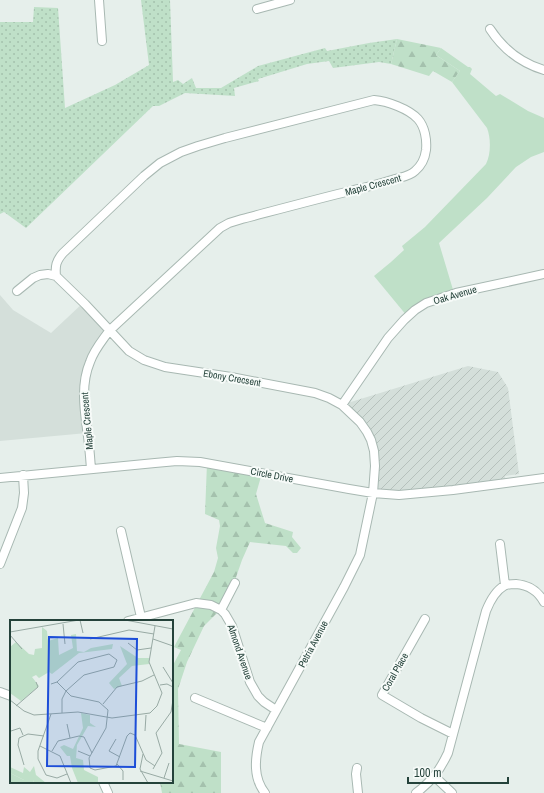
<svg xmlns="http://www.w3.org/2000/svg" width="544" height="793" font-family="'Archivo Narrow',sans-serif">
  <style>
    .built { fill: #d4dfda }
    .industrial { fill: url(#industrial-furrows) }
    .grass { fill: url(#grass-dots) }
    .forest { fill: url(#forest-firs) }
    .green { fill: #bfe0c8 }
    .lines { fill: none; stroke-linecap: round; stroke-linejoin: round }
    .minor-casing { stroke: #a8b8b2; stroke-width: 10 }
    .minor { stroke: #fff; stroke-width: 8 }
    .labels { text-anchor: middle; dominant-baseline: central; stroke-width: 4; stroke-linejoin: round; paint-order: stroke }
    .street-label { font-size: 10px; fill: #24423a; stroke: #f7fbf9 }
    .inset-road { fill: none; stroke: #98aaa4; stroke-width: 1 }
    .view { fill: #1d4ed8; fill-opacity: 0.15; stroke: #1d4ed8; stroke-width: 2 }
    .inset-edge { fill: none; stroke: #24423a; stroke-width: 2 }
  </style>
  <defs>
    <pattern id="industrial-furrows" width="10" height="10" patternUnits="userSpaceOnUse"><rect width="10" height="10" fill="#d4dfda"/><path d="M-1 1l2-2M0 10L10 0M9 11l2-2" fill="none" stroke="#b6c1bc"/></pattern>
    <pattern id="grass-dots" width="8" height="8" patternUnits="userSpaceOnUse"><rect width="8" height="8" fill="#bfe0c8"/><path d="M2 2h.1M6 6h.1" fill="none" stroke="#a4c1ad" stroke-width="1.8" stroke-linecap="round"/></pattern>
    <pattern id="forest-firs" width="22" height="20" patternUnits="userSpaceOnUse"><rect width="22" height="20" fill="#bfe0c8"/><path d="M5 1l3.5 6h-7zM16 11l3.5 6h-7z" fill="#a4c1ad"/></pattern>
  </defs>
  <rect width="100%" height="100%" fill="#e6efeb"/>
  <path class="built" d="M0 295 13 310 51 333 83 303 111 333 89 363 87 433 0 441Z"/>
  <path class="industrial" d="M468 366 498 372 508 388 519 474 505 476 506 484 372 493 370 440 341 405Z"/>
  <path class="grass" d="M141 0H170L173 82 178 80 183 84 192 78 196 88H221L258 66 325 48 327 51 369 43 397 39 391 64 379 62 333 68 329 61 307 64 258 79 259 81 234 88 235 96 185 93 159 106H153L26 228 4 212 0 214V22H33L34 7 58 8 65 108 115 85 149 65Z"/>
  <path class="forest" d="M397 39 441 48 436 55 460 71 452 82 433 71 429 76 391 64Z
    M207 463 262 473 256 494 265 523 293 532 292 537 301 548 297 553H293L286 546 250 542 242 560 234 583 220 610 204 626 187 662 178 689 179 744 221 752V793H162L160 782H172V667L181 650 174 647 214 572 218 558 216 548 220 526 219 520 205 514Z"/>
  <path class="green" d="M441 48 468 67H470L472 69 470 74 496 96 500 94 528 111 544 118V152L531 157 516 167 487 198 439 243 454 293 407 316 374 276 391 262 404 250 402 246 425 227 486 164C491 154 491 138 487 128L452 82 460 71 436 55Z"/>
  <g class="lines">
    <defs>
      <path id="minor" d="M99 0 102 41
        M257 9 290 0
        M490 29C503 49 521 63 544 70
        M56 276C55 266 56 261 63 253L144 176 160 163 181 152 198 146 225 138 374 100C387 101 409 109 418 119 425 127 427 140 426 150 425 158 421 166 415 171 410 176 402 177 395 179 382 183 368 187 354 190 317 199 280 209 242 219L229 223 220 228 109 331C102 341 94 350 90 362 81 383 84 407 87 429 89 442 90 455 91 469
        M17 291 33 278 40 275 48 274 56 276 85 304 129 351 144 360 165 367 231 377 315 393 329 398 342 405 360 422 367 432 371 440 374 451 375 466 373 493 360 555 344 587 259 742C255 759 253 778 265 793
        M342 405 388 338 404 320 415 310 426 303 456 293 544 274
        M0 478 155 463 177 461 200 462 349 489 373 493 399 495 453 490 544 478
        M121 531 141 617
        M500 544 505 585
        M0 564 22 508 24 493 23 475
        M221 610 235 583
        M425 619 382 695 421 718 453 734
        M128 621 196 603 211 605 221 610 225 614 232 626 250 682 258 696 264 702 276 710
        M0 692 11 696
        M195 698 267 728
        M357 768 356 774 358 793
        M434 776 452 793
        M103 782 108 793
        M416 793C432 781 440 770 448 753L486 611C490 601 495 591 504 586 507 584 512 584 516 584 529 585 538 591 544 602"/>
    </defs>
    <use href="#minor" class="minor-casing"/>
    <use href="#minor" class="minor"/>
  </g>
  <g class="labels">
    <g class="street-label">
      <text transform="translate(373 185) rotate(-15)">Maple Crescent</text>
      <text transform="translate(455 295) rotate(-16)">Oak Avenue</text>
      <text transform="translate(232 378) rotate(10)">Ebony Crecsent</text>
      <text transform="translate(87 421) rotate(-95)">Maple Crescent</text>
      <text transform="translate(272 475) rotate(11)">Circle Drive</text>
      <text transform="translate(313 644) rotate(-62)">Petria Avenue</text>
      <text transform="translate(240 652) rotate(71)">Almond Avenue</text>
      <text transform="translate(395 672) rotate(-60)">Coral Place</text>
    </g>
  </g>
  <g transform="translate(10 620)">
    <rect width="163" height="163" fill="#e6efeb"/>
    <path d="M32 7 37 11 38 21 48 18 49 35 63 28 61 15 66 14 67 31 74 32 81 28 103 24 102 29 69 33 42 54 39 52 29 58 26 55 22 57 29 66 11 81 0 73V27L6 22 19 34 24 35 25 29 32 28ZM0 153 14 160H23L24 163H0Z" fill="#bfe0c8"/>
    <path d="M71 93 80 95V103L86 107 78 106 67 125 66 138 73 140 74 150 88 157V163H68L62 148 60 136H57L50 127 54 125 63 129 73 108ZM24 146 26 155 36 163H24L23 160H14L0 153V147L13 153 14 147 20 152Z" fill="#bfe0c8"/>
    <path d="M110 26 128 38H139V44L122 46 109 58 112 66 104 69 99 63 117 44Z" fill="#bfe0c8"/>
    <path class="inset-road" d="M70 0 73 13M115 0 163 9M53 4 55 24M0 12 69 0M0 15 12 29M80 19 119 10 144 14M143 19 163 26M118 23 127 30 141 28M153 47 163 63M47 62 61 76 89 82 98 90 96 108 79 138 80 148 85 150 106 146 117 116 120 113 125 115 136 140 145 146M41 64 47 62 68 42 99 34 107 40 104 47 74 55 56 71 52 79V93M150 65 157 64 163 67M0 80 14 91 24 95 68 92 102 98 140 93 147 86 152 73 139 42 145 6M93 84 107 67 132 61 144 55M6 86 28 67 26 62M41 94 28 131V139L36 155 47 158 57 154M57 104 60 118M1 111 10 108 13 115M135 111 136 95M106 119 99 131 110 137M30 126 50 136 61 163M42 131 48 121 69 116 74 117 82 133M68 131 80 136M133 134 130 149 138 163M107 144 113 151V160M14 145 8 125 9 118 18 114 34 116M143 149 152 133 146 113 161 92 163 80M130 151 163 161M154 158 159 143"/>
    <path class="view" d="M39 17 127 19 125 147 37 146Z"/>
    <rect width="163" height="163" class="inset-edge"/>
  </g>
  <path d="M408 777v6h100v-6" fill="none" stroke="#24423a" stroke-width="2"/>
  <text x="414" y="777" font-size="12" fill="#24423a" stroke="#f7fbf9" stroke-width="3" paint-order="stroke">100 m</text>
</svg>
